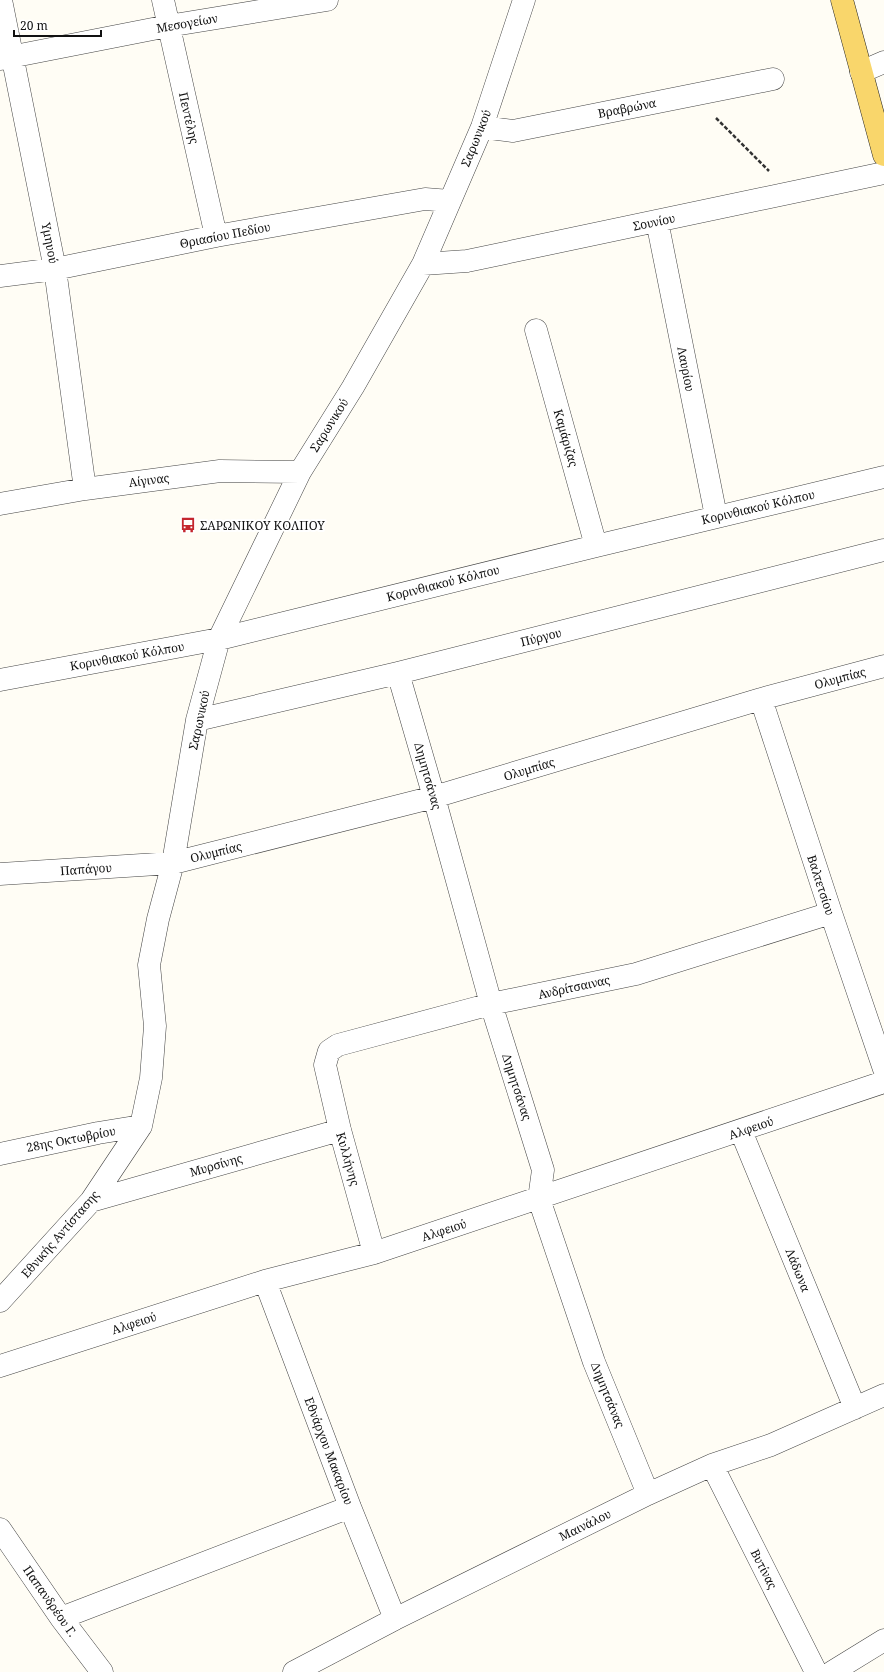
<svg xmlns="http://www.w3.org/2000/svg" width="884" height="1672" font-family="'Noto Serif',serif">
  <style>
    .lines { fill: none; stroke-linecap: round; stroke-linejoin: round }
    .minor-casing { stroke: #444; stroke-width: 23 }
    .major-casing { stroke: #222; stroke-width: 23 }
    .path { stroke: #333; stroke-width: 2.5; stroke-dasharray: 4 2; stroke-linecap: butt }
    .minor { stroke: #fff; stroke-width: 22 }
    .major { stroke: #f9d66b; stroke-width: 22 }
    .labels { text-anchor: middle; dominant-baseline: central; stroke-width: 4; stroke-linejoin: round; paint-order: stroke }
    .street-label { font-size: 12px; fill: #111; stroke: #fff }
    .poi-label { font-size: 12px; fill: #111; stroke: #fff; text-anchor: start }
  </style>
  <rect width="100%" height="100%" fill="#fffdf5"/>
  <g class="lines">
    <defs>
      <path id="minor" d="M1 0 55 269 85 489
        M163 0 216 236
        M0 59 168 26 327 0
        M861 72 884 62
        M482 127 513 131 773 79
        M657 221 716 516
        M423 264 467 261 884 173
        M0 276 55 269 216 236 425 199 450 201
        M536 330 596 546
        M0 504 85 489 220 471 300 472
        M398 673 434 797 491 1004 543 1170 539 1199 594 1362 648 1494
        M0 680 219 639 596 546 884 477
        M761 699 831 913 884 1069
        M197 720 398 673 884 550
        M0 874 173 863 434 797 761 699 884 666
        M741 1131 855 1408
        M0 1154 98 1133 141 1126
        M91 1201 340 1130
        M374 1253 340 1130 325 1065 329 1051 338 1045 491 1004 636 974 831 913
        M265 1281 350 1507 395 1619
        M0 1301 91 1201 141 1126 151 1078 155 1026 149 965 158 919 173 863 197 720 219 639 300 472 353 387 423 264 482 127 524 0
        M0 1366 265 1281 374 1253 884 1082
        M712 1465 816 1672
        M0 1529 61 1618 102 1672
        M61 1618 350 1507
        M294 1672 395 1619 648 1494 712 1465 771 1445 884 1395
        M832 1672 884 1640"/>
      <path id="major" d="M842 0 884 155"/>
    </defs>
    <use href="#minor" class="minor-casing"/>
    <use href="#major" class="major-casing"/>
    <path class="path" d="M716 118 769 171"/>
    <use href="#minor" class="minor"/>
    <use href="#major" class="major"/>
  </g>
  <defs>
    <symbol id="bus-bare" viewBox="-9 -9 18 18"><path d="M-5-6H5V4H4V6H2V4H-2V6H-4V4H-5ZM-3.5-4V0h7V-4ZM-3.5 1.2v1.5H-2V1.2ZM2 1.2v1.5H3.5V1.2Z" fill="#c4262e" stroke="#fff" stroke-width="2.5" paint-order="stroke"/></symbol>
  </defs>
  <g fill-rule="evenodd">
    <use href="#bus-bare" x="177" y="514" width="22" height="22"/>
  </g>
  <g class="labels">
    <g class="street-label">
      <text transform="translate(187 23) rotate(-10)">Μεσογείων</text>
      <text transform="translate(627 108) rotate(-11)">Βραβρώνα</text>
      <text transform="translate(189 118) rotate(77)">Πεντέλης</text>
      <text transform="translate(476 138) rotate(-68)">Σαρωνικού</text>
      <text transform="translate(654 222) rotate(-12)">Σουνίου</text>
      <text transform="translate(225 235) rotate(-11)">Θριασίου Πεδίου</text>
      <text transform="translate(50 243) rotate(79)">Υμηυού</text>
      <text transform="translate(686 369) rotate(79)">Λαυρίου</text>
      <text transform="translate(329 425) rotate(-58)">Σαρωνικού</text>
      <text transform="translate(566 438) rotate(74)">Καμάριζας</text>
      <text transform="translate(149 480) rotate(-7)">Αίγινας</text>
      <text transform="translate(758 507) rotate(-13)">Κορινθιακού Κόλπου</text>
      <text transform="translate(443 583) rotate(-14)">Κορινθιακού Κόλπου</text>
      <text transform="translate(541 637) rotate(-14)">Πύργου</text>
      <text transform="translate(127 656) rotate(-10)">Κορινθιακού Κόλπου</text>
      <text transform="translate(840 678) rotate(-15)">Ολυμπίας</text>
      <text transform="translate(199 720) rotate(-78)">Σαρωνικού</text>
      <text transform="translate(529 769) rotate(-17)">Ολυμπίας</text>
      <text transform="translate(428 776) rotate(74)">Δημητσάνας</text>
      <text transform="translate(216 852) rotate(-14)">Ολυμπίας</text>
      <text transform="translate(86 869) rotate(-4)">Παπάγου</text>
      <text transform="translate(821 885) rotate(72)">Βαλτετσίου</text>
      <text transform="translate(574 987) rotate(-12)">Ανδρίτσαινας</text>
      <text transform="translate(517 1087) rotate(72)">Δημητσάνας</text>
      <text transform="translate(751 1128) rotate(-19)">Αλφειού</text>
      <text transform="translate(71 1139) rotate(-11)">28ης Οκτωβρίου</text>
      <text transform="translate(348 1159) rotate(74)">Κυλλήνης</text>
      <text transform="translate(216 1165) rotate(-16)">Μυρσίνης</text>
      <text transform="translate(444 1230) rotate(-18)">Αλφειού</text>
      <text transform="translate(60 1234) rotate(-49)">Εθνικής Αντίστασης</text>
      <text transform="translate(798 1270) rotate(68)">Λάδωνα</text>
      <text transform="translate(134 1323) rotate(-18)">Αλφειού</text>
      <text transform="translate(608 1395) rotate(68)">Δημητσάνας</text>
      <text transform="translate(329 1451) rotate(69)">Εθνάρχου Μακαρίου</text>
      <text transform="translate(585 1525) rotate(-26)">Μαινάλου</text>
      <text transform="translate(764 1569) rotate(63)">Βυτίνας</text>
      <text transform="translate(50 1601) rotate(55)">Παπανδρέου Γ.</text>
    </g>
    <g class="poi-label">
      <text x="200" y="525">ΣΑΡΩΝΙΚΟΥ ΚΟΛΠΟΥ</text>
    </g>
  </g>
  <path d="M14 30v6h87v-6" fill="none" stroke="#111111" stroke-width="2"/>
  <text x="20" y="30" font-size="12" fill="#111111" stroke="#ffffff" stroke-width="3" paint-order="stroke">20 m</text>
</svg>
